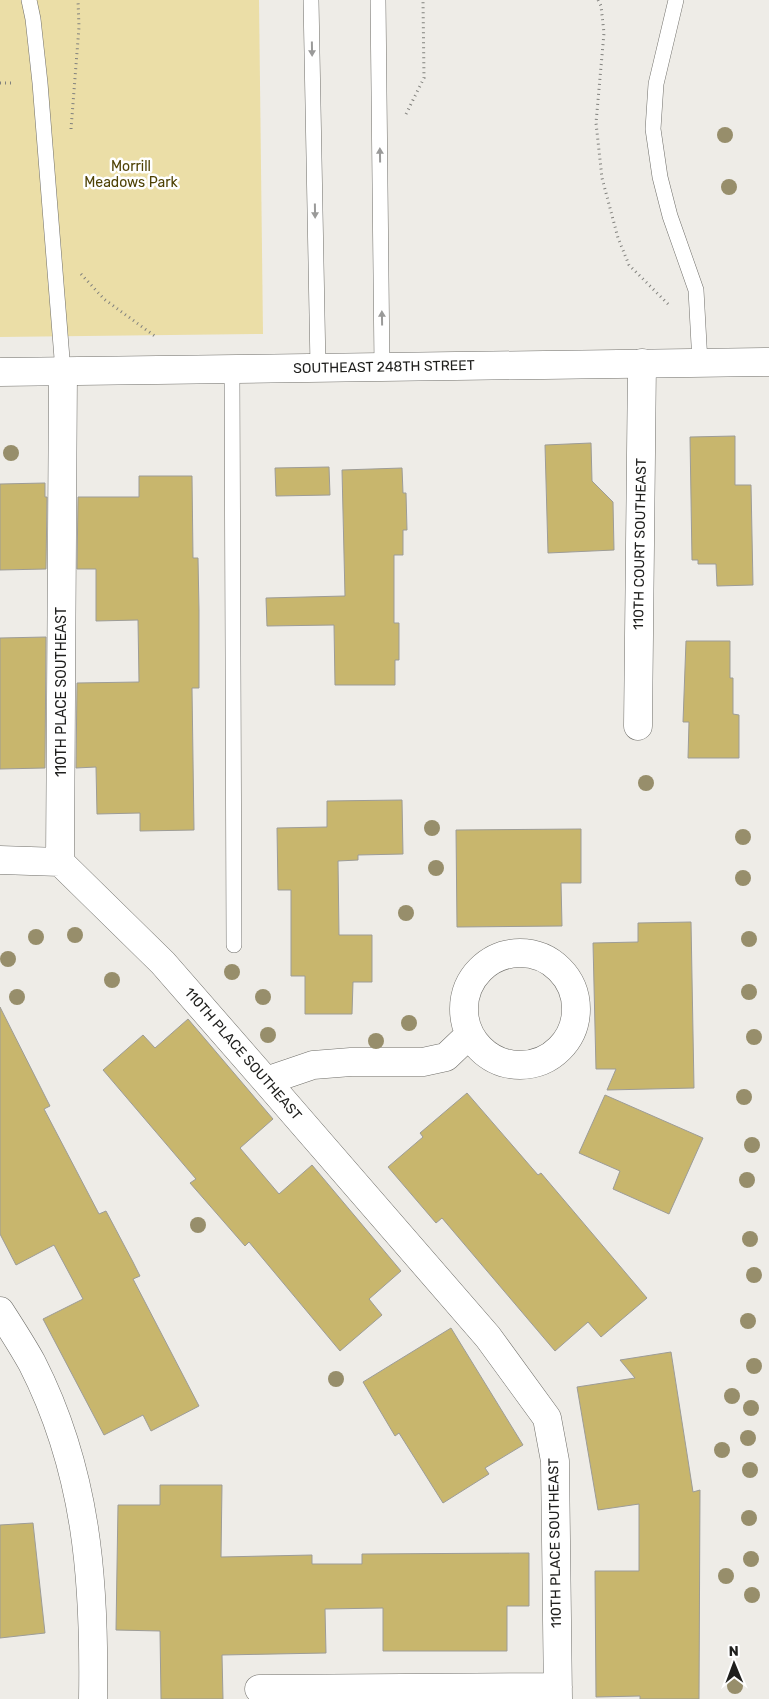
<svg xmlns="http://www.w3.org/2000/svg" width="769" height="1699" font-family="Rubik,sans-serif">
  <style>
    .green { fill: #ebdea7 }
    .building { fill: #c8b66d; stroke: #9d9c97 }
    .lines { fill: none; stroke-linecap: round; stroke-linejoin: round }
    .service-casing { stroke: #706f6a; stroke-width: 16 }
    .minor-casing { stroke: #706f6a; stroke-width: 29 }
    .tertiary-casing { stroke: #706f6a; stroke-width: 29 }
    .path { stroke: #81817d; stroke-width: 3; stroke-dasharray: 1 4; stroke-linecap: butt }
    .service { stroke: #fff; stroke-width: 15 }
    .minor { stroke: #fff; stroke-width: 28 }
    .tertiary { stroke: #fff; stroke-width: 28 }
    .tree { fill: #978e6b }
    .oneway { fill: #9a9a99 }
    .labels { text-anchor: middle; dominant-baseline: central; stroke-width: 5; stroke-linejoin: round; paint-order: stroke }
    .park-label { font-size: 14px; fill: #4f4205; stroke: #fff }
    .street-label { font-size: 14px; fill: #1f1f1d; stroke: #fff }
  </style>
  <rect width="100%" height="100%" fill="#eeece7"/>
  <path class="green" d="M0 0H259L263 334 0 337Z"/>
  <path class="building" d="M735 436V485H751L753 585 717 586 716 564H698V560H692L690 437Z
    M591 443 592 481 613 502 614 550 548 553 545 445Z
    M329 467 330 495 276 496 275 468Z
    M402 468 403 493H406L407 530H403V555H394V623H399V660H395V685H335L334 625 267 626 266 598 345 596 342 470Z
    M139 476H192L193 558H198L199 611V688H192L194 830 140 831V813L97 814 96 767 76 768 77 683 139 682 138 620 96 621V569H77L78 497H139Z
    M45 483V497H47L46 569 0 570V484Z
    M46 637 45 768 0 769V638Z
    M686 641H730V678H733V714L739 715V758H688L689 722H683Z
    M402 800 403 854 358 855V860L338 861 339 935H372V982H353L352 1014H305V976H291V890H278L277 828 327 827V801Z
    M581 829V883H561L562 926 457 927 456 830Z
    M691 922 694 1088 607 1090 616 1069H596L593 943 638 942V923Z
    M0 1007 50 1106 44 1109 99 1214 106 1211 133 1262 140 1276 133 1279 199 1406 151 1431 143 1415 104 1435 43 1319 83 1299 54 1245 16 1265 0 1234Z
    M188 1019 273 1119 240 1148 279 1194 312 1165 401 1271 369 1299 382 1315 340 1351 249 1242 245 1246 190 1183 196 1179 103 1070 143 1035 155 1048Z
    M467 1093 538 1175 541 1173 647 1298 601 1337 588 1322 555 1351 442 1218 436 1223 388 1167 423 1137 420 1133Z
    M605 1095 703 1138 669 1214 613 1189 620 1171 579 1153Z
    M451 1328 523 1445 485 1468 489 1474 443 1503 399 1433 395 1436 363 1382Z
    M671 1352 693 1492 700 1490 699 1699H640V1696L596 1697 595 1571H639V1504L598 1510 577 1387 635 1378 620 1360Z
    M160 1485H222L221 1557 312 1555V1564H362V1554L529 1553V1606H507V1651H383V1608L325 1609 326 1653 222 1655 223 1699H161L160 1631 116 1630 118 1505H160Z
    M33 1523 45 1633 0 1638V1525Z"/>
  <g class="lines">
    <defs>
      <path id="service" d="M29 0 33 19 40 83 63 371
        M311 0 318 367
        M378 0 382 367
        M676 0 656 84 653 129 660 177 670 216 696 290 700 363
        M232 369 234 945"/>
      <path id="minor" d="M63 371 60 862 163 963 266 1081 488 1337 547 1418 555 1461 558 1699
        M638 726 642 363
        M0 860 60 862
        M464 1009a56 56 0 1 1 112 0a56 56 0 1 1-112 0Z
        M266 1081 313 1065 351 1062H423L446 1057 469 1035
        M0 1311C11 1328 22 1345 32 1363 87 1471 95 1580 93 1699
        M259 1689 558 1687"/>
      <path id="tertiary" d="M0 372 769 362"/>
    </defs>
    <use href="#service" class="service-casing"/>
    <use href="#minor" class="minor-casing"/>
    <use href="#tertiary" class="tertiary-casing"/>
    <path class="path" d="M598 0 601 6 604 33 596 123 602 178 618 238 629 265 670 306
      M0 83H14
      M406 114 424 78 423 0
      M71 129 79 27 78 0
      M81 274 104 299 156 337"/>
    <use href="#service" class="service"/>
    <use href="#minor" class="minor"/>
    <use href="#tertiary" class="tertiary"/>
  </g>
  <g class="tree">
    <circle cx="725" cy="135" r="8"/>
    <circle cx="729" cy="187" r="8"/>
    <circle cx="11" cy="453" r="8"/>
    <circle cx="646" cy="783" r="8"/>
    <circle cx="432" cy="828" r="8"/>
    <circle cx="743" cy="837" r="8"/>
    <circle cx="436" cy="868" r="8"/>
    <circle cx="743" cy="878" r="8"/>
    <circle cx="406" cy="913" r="8"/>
    <circle cx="75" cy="935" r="8"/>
    <circle cx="36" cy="937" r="8"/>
    <circle cx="749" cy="939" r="8"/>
    <circle cx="8" cy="959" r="8"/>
    <circle cx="232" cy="972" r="8"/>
    <circle cx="112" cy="980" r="8"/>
    <circle cx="749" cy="992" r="8"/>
    <circle cx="17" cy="997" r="8"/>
    <circle cx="263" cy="997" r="8"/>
    <circle cx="409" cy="1023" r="8"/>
    <circle cx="268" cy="1035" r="8"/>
    <circle cx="754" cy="1037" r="8"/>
    <circle cx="376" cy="1041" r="8"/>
    <circle cx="744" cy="1097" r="8"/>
    <circle cx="752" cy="1145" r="8"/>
    <circle cx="747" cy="1180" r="8"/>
    <circle cx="198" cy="1225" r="8"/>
    <circle cx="750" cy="1239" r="8"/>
    <circle cx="754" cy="1275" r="8"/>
    <circle cx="748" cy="1321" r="8"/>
    <circle cx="754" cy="1366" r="8"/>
    <circle cx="336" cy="1379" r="8"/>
    <circle cx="732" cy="1396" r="8"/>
    <circle cx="751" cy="1408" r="8"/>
    <circle cx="748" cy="1438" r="8"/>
    <circle cx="722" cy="1450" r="8"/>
    <circle cx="750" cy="1470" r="8"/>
    <circle cx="749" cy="1518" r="8"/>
    <circle cx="751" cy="1559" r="8"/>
    <circle cx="726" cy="1576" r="8"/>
    <circle cx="752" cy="1595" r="8"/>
    <circle cx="735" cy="1686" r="8"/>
  </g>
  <defs><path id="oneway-solid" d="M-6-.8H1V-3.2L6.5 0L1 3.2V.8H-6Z" transform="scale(1.25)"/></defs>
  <g class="oneway">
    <use href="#oneway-solid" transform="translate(312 49) rotate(89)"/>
    <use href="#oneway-solid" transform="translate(380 155) rotate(-91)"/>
    <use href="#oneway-solid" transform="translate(315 211) rotate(89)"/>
    <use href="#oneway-solid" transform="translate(382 318) rotate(-91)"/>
  </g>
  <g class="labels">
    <g class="park-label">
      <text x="131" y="166">Morrill<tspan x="131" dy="16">Meadows Park</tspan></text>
    </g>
    <g class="street-label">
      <text transform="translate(384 367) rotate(-1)">SOUTHEAST 248TH STREET</text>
      <text transform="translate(640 544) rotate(-89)">110TH COURT SOUTHEAST</text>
      <text transform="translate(61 692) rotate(-90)">110TH PLACE SOUTHEAST</text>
      <text transform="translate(243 1054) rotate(49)">110TH PLACE SOUTHEAST</text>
      <text transform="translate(555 1543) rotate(-91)">110TH PLACE SOUTHEAST</text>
    </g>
  </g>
  <g transform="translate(734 1664) rotate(359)" stroke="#ffffff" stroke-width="4" paint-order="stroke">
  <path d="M0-4L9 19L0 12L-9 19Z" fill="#1f1f1d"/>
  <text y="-8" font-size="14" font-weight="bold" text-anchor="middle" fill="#1f1f1d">N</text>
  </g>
</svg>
